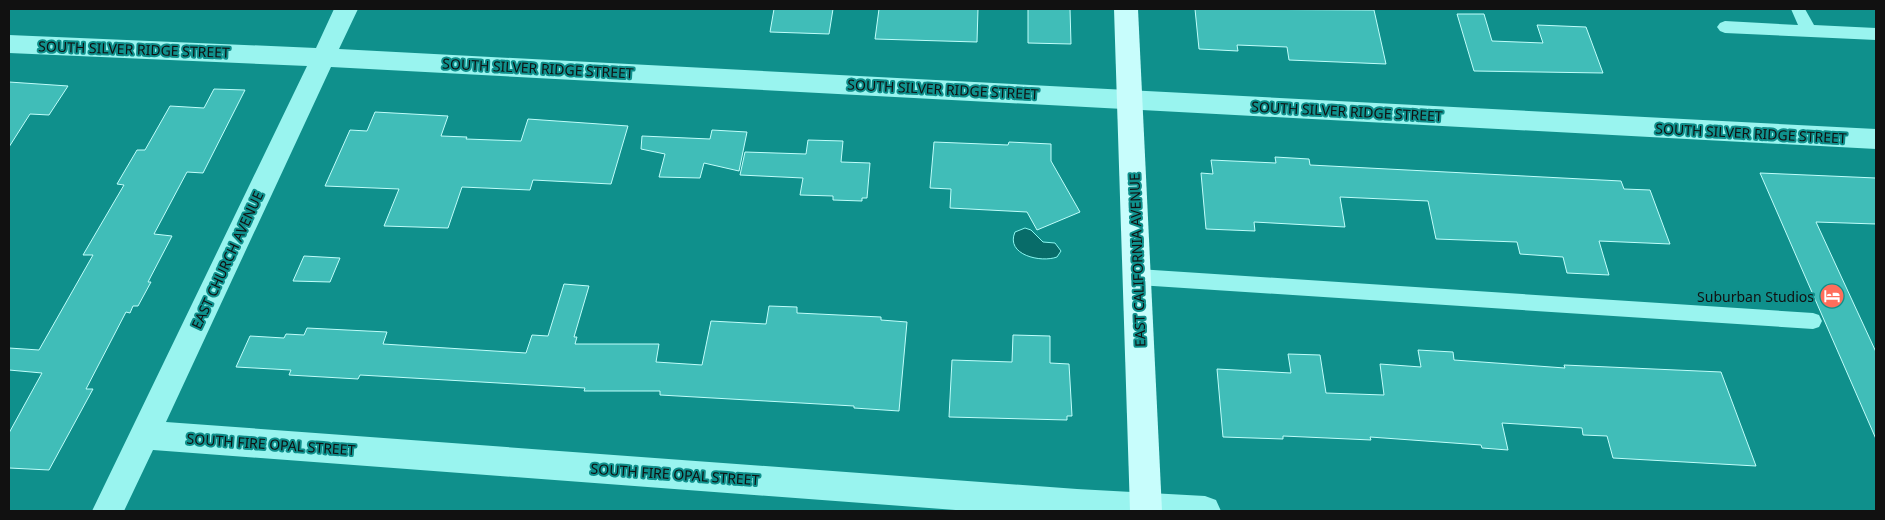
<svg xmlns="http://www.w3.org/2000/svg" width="1885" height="520" font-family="'Noto Sans',sans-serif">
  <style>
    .water { fill: #086c69; stroke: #8af7f1 }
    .building { fill: #40bdb8; stroke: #c0fefb }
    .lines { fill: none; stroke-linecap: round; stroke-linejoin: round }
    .lane { fill: #99f4ef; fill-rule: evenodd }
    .street { fill: #99f4ef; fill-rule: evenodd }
    .secondary { fill: #c8fdfc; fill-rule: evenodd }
    .labels { text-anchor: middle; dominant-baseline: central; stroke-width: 4; stroke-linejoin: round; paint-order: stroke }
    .street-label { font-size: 14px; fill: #111; stroke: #0f908c }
    .poi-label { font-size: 14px; fill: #111; stroke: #0f908c; text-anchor: end }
  </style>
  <rect width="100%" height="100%" fill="#0f908c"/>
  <path class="water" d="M1025 228 1031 230 1043 242 1055 243 1061 251 1057 257C1041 263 1005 255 1015 232Z"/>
  <path class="building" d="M774 9H833L829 34 770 32Z
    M879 9H978L977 42 875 39Z
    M1028 9H1070L1071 44 1028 43Z
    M1195 9 1374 10 1386 64 1289 60 1287 47 1237 45 1238 51 1199 49Z
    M1457 14H1484L1492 41 1543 43 1537 25 1586 27 1603 73 1474 71Z
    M9 82 68 86 49 115 30 114 9 147Z
    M214 89 245 90 203 173 187 172 154 234 172 236 148 282H151L138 306H133L130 313 126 312 86 389H93L49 470 9 468V433L42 373 9 370V348L39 350 93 255H83L124 185 117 184 137 150H145L170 106 204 108Z
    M375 112 448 116 441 136 467 137 466 139 521 141 528 119 628 126 611 184 533 180 530 190 462 187 448 228 384 226 399 189 325 186 350 130 367 131Z
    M712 130 747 132 739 171 704 163 700 178 659 177 665 154 641 149 642 136 710 139Z
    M808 140 843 141 841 162 870 163 867 198H862V201L833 200V196L800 195 803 178 740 175 745 152 806 154Z
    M934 142 1008 145 1009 142 1051 144V161L1080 212 1037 230 1027 212 950 208 951 189 930 188Z
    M1275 157 1309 159 1310 165 1621 181 1624 189 1650 190 1670 244 1599 241 1609 275 1567 273 1563 257 1520 254 1517 242 1436 239 1428 201 1340 197 1345 227 1254 222 1255 231 1206 229 1201 173 1213 174 1211 160 1276 163Z
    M1760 173 1876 178V224L1816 222 1876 352V439Z
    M304 256 340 258 330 282 293 281Z
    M564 284 589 286 574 337H577L575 344H659L656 362 702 365 711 321 766 324 769 306 797 307V313L881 317V320L907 322 899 411 854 408V406L660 395V391H584L585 388 360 375 358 379 289 375 291 370 236 367 250 336 284 338 286 334 304 335 307 328 387 332 383 344 526 353 532 335 548 336Z
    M1013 335 1050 336V363L1069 364 1072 416H1067V420L949 417 952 360 1012 362Z
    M1418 350 1453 352 1454 360 1565 368 1564 365 1721 372 1756 466 1613 458 1607 436 1583 435 1582 428 1502 423 1508 450 1482 448 1481 445 1370 437 1371 440 1283 436V439L1223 437 1217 369 1291 373 1288 354 1320 355 1326 393 1384 395 1380 364 1421 367Z"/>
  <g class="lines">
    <path class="lane" d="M1791 9H1805L1814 25 1876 28V40L1725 33 1720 31 1717 27 1720 23 1725 21 1798 25Z
      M1138 269 1813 313 1819 315 1822 321 1819 327 1813 329 1138 285 1132 282 1129 277 1132 272Z"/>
    <path class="street" d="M334 9H358L339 49 1876 129V149L331 67 166 422 1077 489 1205 496 1216 500 1221 511H969L153 450 124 511H92L307 66 9 53V35L316 48Z"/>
    <path class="secondary" d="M1114 9H1138L1162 511H1130Z"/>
  </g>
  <defs>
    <symbol id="hotel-disc" viewBox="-11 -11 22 22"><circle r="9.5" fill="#ff6e5b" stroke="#0f908c"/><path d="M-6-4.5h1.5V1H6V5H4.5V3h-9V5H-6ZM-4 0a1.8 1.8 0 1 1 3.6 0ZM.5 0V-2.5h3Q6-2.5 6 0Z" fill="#fff"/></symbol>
  </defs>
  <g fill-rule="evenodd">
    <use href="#hotel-disc" x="1818" y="282" width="28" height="28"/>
  </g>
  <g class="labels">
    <g class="street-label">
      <text transform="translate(134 49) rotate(2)">SOUTH SILVER RIDGE STREET</text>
      <text transform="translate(538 68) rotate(3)">SOUTH SILVER RIDGE STREET</text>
      <text transform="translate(943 89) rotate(3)">SOUTH SILVER RIDGE STREET</text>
      <text transform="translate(1347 111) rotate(3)">SOUTH SILVER RIDGE STREET</text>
      <text transform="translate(1751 133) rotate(3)">SOUTH SILVER RIDGE STREET</text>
      <text transform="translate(227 260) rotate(-65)">EAST CHURCH AVENUE</text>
      <text transform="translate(1137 260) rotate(-92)">EAST CALIFORNIA AVENUE</text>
      <text transform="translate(271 444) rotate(4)">SOUTH FIRE OPAL STREET</text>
      <text transform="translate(675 474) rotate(4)">SOUTH FIRE OPAL STREET</text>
    </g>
    <g class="poi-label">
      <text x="1814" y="296">Suburban Studios</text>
    </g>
  </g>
  <rect width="1885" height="520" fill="none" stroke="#111111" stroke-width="20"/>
</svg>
